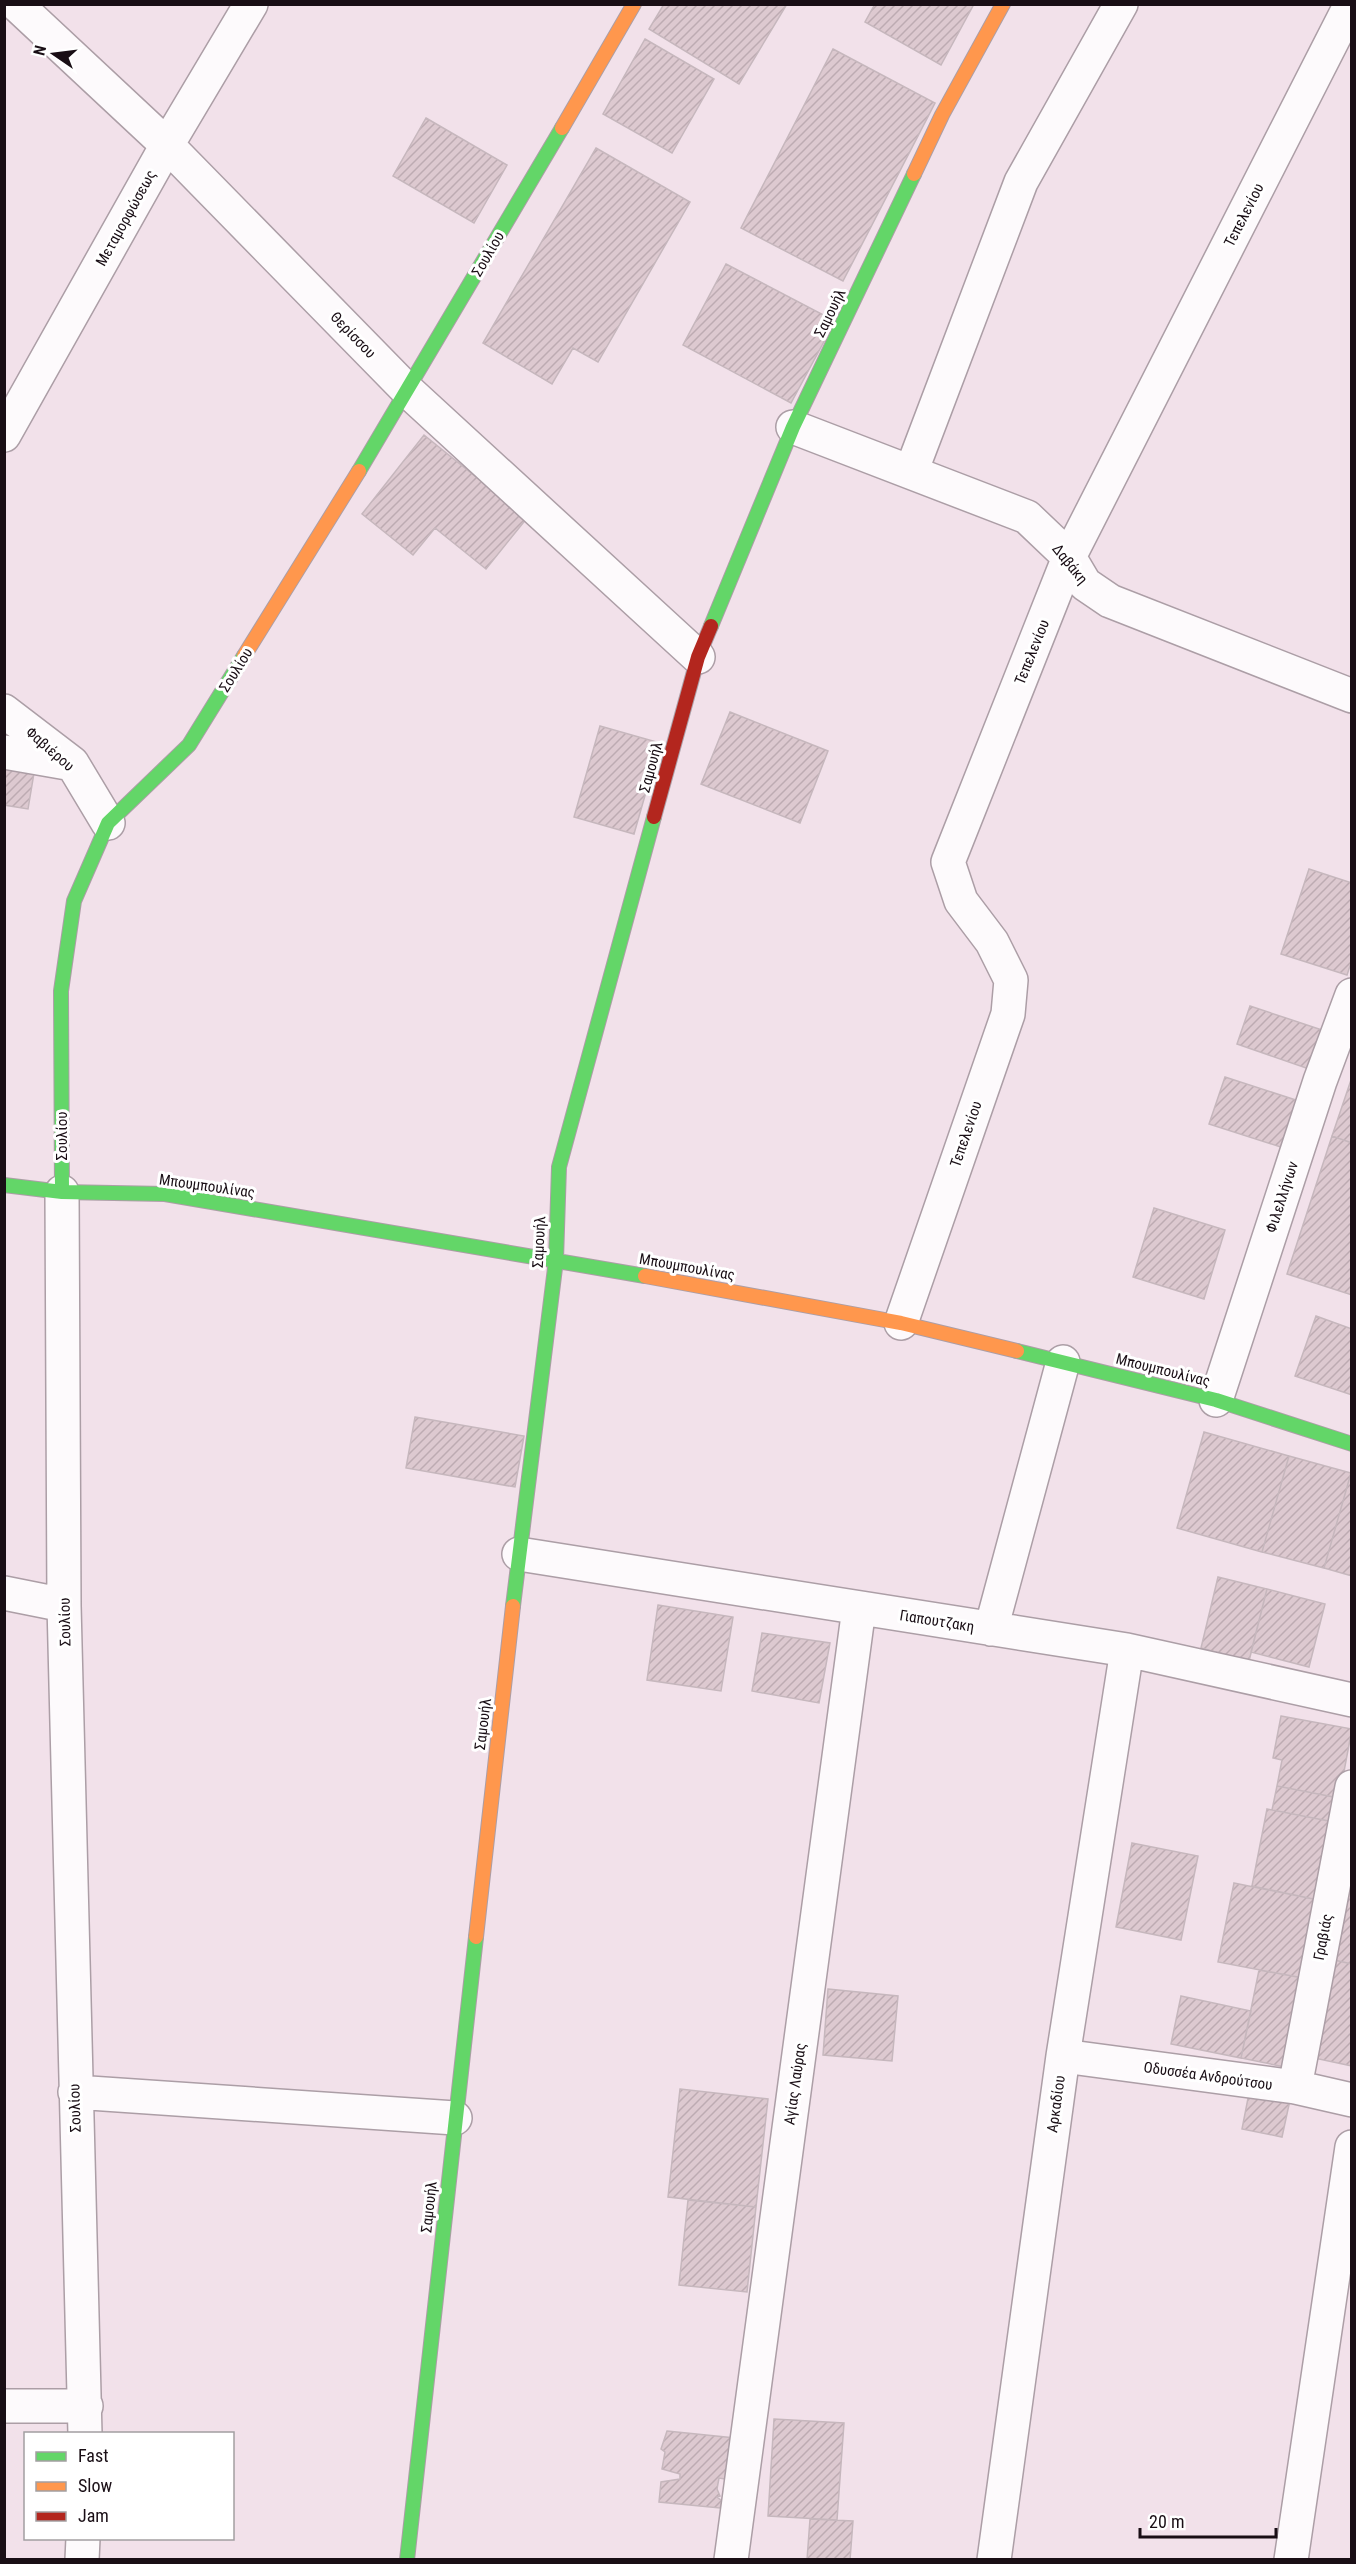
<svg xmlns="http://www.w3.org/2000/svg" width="1356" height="2564" font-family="'Roboto Condensed',sans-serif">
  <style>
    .building { fill: url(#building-hatch); stroke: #c6b7bd; stroke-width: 1.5 }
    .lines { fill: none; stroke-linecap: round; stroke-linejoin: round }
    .street-casing { stroke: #ac9ea6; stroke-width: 36 }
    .fast-casing { stroke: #ac9ea6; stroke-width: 16 }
    .slow-casing { stroke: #ac9ea6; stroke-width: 16 }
    .jam-casing { stroke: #ac9ea6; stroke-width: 16 }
    .street { stroke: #fdfafc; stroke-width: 33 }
    .fast { stroke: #63d668; stroke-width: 14 }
    .slow { stroke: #ff974d; stroke-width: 14 }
    .jam { stroke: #b3261e; stroke-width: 14 }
    .labels { text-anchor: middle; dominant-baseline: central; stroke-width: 6; stroke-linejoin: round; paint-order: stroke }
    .street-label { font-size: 15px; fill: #190e15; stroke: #fff }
  </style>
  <defs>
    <pattern id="building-hatch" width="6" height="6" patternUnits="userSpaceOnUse" patternTransform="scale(1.5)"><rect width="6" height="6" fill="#ddc9d0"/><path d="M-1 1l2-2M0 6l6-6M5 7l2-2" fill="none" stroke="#bdabb2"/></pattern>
  </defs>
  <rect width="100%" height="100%" fill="#f2e1ea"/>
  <path class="building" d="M664 4H787L739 84 649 29Z
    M875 4H974L941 65 865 22Z
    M645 39 714 79 672 153 603 114Z
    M833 49 935 103 843 281 741 228Z
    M426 118 507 165 474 223 393 176Z
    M596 148 690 202 598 362 573 348 552 384 483 343Z
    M726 264 835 321 791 403 683 345Z
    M424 435 527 518 486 569 435 528 413 555 362 514Z
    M730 712 828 751 800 823 701 784Z
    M600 726 660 743 634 834 574 817Z
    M4 762 35 767 28 809 4 805Z
    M1309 869 1352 883V960L1347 975 1281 954Z
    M1250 1006 1328 1032 1315 1071 1237 1044Z
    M1225 1077 1302 1102 1287 1149 1209 1124Z
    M1352 1077V1143L1332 1136Z
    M1332 1136 1352 1143V1295L1287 1274Z
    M1154 1208 1225 1230 1204 1299 1133 1277Z
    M1316 1316 1352 1329V1395L1295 1376Z
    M415 1417 524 1436 515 1487 406 1468Z
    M1204 1432 1289 1456 1262 1552 1177 1528Z
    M1289 1456 1351 1473 1324 1568 1262 1552Z
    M1351 1473H1352V1576L1324 1568Z
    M1218 1577 1267 1589 1249 1661 1201 1648Z
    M1267 1589 1325 1604 1309 1667 1251 1652Z
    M658 1605 733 1617 721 1691 647 1680Z
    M762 1633 830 1643 819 1703 752 1691Z
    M1281 1716 1352 1729 1339 1798 1277 1786 1282 1760 1273 1758Z
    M1277 1786 1339 1798 1334 1822 1272 1810Z
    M1267 1809 1334 1822 1318 1900 1252 1886Z
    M1132 1843 1198 1856 1181 1940 1116 1927Z
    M1352 1876V1964L1334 1960Z
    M1234 1883 1318 1900 1303 1978 1218 1962Z
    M1334 1960 1352 1964V2066L1314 2058Z
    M1259 1970 1303 1978 1285 2067 1241 2058Z
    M828 1989 898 1996 892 2061 823 2055Z
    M1181 1996 1251 2011 1241 2058 1171 2044Z
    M680 2089 768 2099 756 2207 668 2197Z
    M1249 2093 1290 2100 1282 2137 1242 2129Z
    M688 2200 756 2207 747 2292 679 2285Z
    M774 2419 844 2423 837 2520 768 2516Z
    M667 2431 735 2438 731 2480 719 2478 717 2489 720 2496 717 2497 722 2501 720 2508 659 2502 661 2482 680 2479V2474L662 2469 665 2452 661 2449Z
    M810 2519 853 2521 850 2560H807Z"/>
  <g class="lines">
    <defs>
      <path id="street" d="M16 4 167 145 408 391 698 657
        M793 427 1027 517 1069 557 1085 584 1110 601 1352 696
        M4 435 167 145 251 4
        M911 472 1021 182 1121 4
        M4 711 72 763 108 823
        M4 752 67 763
        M62 1192 64 1605 85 2434
        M901 1323 1008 1014 1011 980 992 942 961 901 948 862 1069 557 1351 4
        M1216 1400 1320 1081 1352 995
        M519 1554 1127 1650 1352 1700
        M4 1593 64 1605
        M991 1629 1063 1362
        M1063 2056 1295 2087 1352 2100
        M1295 2087 1352 1787
        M75 2092 455 2118
        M4 2406H86
        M82 2560 83 2538
        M731 2560 859 1608
        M994 2560 1063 2056 1127 1650
        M1291 2560 1352 2147"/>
      <path id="fast" d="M359 471 562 128
        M711 626 793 427 914 174
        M4 1185 62 1192 165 1194 645 1276
        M62 1192 61 991 74 901 108 823 189 745 244 656
        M1017 1351 1216 1400 1352 1444
        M513 1606 556 1260 559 1167 654 817
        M407 2560 476 1937"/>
      <path id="slow" d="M562 128 634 4
        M914 174 942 115 1003 4
        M244 656 359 471
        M645 1276 901 1323 1017 1351
        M476 1937 513 1606"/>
      <path id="jam" d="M654 817 698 657 711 626"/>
    </defs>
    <use href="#street" class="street-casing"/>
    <use href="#fast" class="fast-casing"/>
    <use href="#slow" class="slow-casing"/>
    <use href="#jam" class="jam-casing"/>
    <use href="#street" class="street"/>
    <use href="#fast" class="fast"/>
    <use href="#slow" class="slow"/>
    <use href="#jam" class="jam"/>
  </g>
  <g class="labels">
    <g class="street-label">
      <text transform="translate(1244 215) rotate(-63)">Τεπελενίου</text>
      <text transform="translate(126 218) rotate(-61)">Μεταμορφώσεως</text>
      <text transform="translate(488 254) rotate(-60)">Σουλίου</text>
      <text transform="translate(830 313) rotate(-64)">Σαμουήλ</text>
      <text transform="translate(353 335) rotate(46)">Θερίσσου</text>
      <text transform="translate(1070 564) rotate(51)">Δαβάκη</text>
      <text transform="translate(1032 652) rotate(-68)">Τεπελενίου</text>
      <text transform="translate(236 670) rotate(-58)">Σουλίου</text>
      <text transform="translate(50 749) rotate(41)">Φαβιέρου</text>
      <text transform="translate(651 767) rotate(-75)">Σαμουήλ</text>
      <text transform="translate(966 1134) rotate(-71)">Τεπελενίου</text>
      <text transform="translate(62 1136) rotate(-90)">Σουλίου</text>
      <text transform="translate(207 1186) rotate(8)">Μπουμπουλίνας</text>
      <text transform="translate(1282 1197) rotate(-72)">Φιλελλήνων</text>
      <text transform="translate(539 1242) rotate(-87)">Σαμουήλ</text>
      <text transform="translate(687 1267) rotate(10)">Μπουμπουλίνας</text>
      <text transform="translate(1163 1370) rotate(14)">Μπουμπουλίνας</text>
      <text transform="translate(937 1621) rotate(9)">Γιαπουτζακη</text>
      <text transform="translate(65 1622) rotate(-91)">Σουλίου</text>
      <text transform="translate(483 1724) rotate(-83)">Σαμουήλ</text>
      <text transform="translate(1323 1937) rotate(-79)">Γραβιάς</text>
      <text transform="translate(1208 2076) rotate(8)">Οδυσσέα Ανδρούτσου</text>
      <text transform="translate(795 2084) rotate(-82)">Αγίας Λαύρας</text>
      <text transform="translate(1056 2104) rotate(-82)">Αρκαδίου</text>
      <text transform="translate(75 2108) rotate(-92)">Σουλίου</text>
      <text transform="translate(429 2207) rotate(-84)">Σαμουήλ</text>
    </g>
  </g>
  <rect width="1356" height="2564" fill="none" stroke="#190e15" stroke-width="12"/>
  <rect x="24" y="2432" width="210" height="108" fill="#ffffff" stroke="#a39fa1" stroke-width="1.5"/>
  <rect x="36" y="2452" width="30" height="9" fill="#63d668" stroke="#a39fa1" stroke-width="1.5"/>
  <text x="78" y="2462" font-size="18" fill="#190e15">Fast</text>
  <rect x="36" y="2482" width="30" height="9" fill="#ff974d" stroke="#a39fa1" stroke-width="1.5"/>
  <text x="78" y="2492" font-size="18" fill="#190e15">Slow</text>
  <rect x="36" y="2512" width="30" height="9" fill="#b3261e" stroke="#a39fa1" stroke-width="1.5"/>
  <text x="78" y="2522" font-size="18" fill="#190e15">Jam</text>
  <g transform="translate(54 54) rotate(284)" stroke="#ffffff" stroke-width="4.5" paint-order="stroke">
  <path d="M0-4.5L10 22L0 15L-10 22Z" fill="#190e15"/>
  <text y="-9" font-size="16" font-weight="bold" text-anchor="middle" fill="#190e15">N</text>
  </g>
  <path d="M1140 2528v9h136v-9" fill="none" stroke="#190e15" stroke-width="3"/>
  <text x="1149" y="2528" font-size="18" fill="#190e15" stroke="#ffffff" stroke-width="4.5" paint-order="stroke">20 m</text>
</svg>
